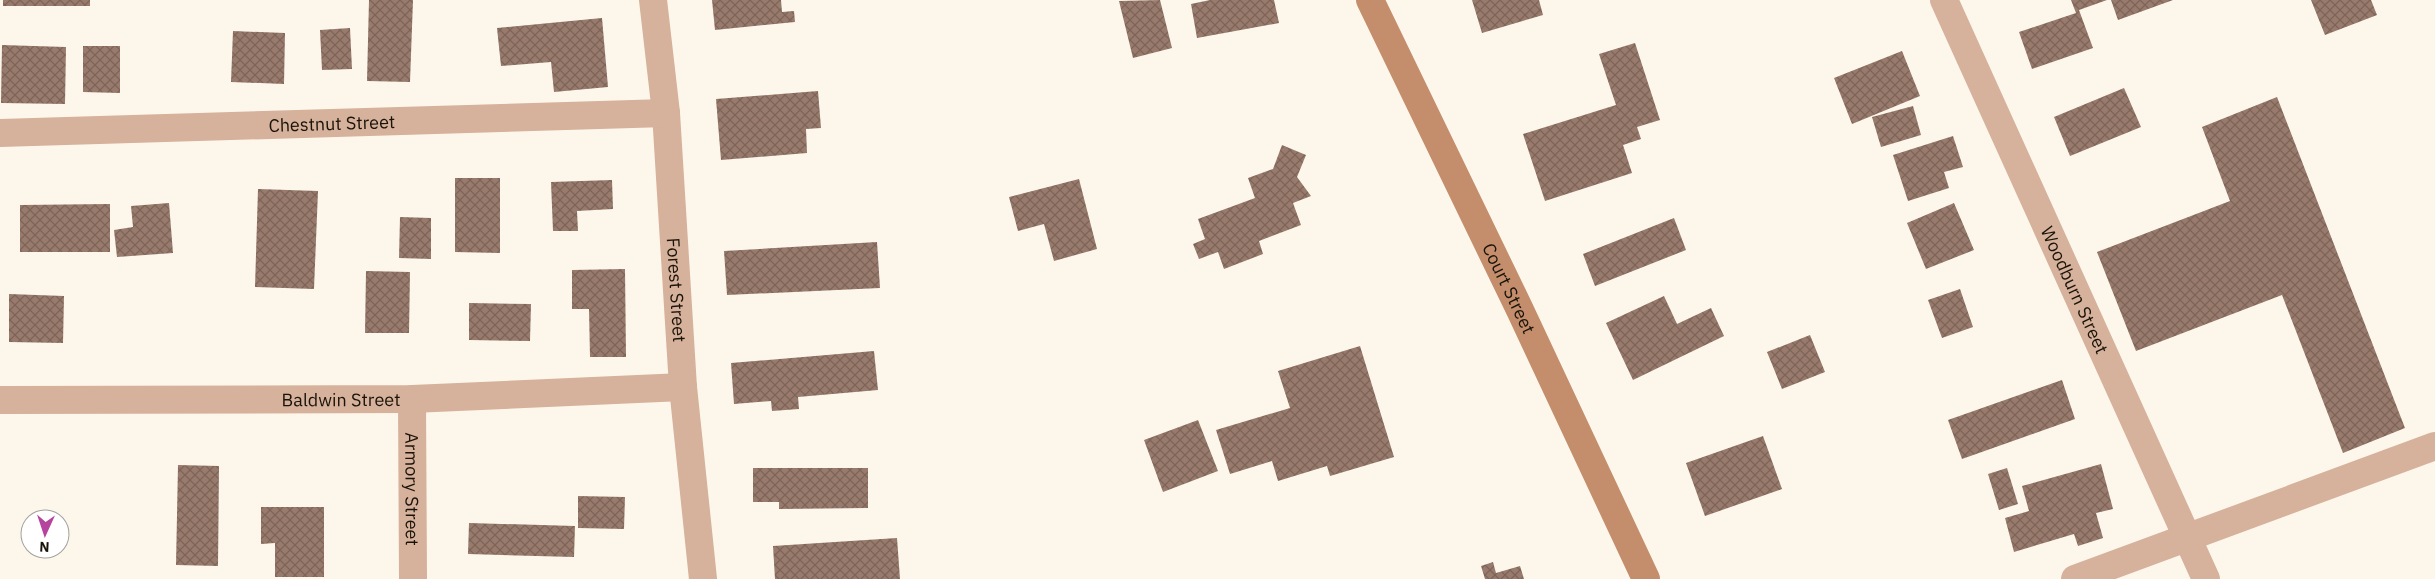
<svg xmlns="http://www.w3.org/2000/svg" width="2435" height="579" font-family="'IBM Plex Sans',sans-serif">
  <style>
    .building { fill: url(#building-cross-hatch) }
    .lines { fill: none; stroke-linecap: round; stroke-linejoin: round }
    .street { stroke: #d6b19b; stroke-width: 28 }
    .secondary { stroke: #c48e6d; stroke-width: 28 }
    .labels { text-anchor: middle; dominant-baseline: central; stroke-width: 4.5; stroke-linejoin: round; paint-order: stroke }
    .street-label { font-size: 18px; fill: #191309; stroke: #fff }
  </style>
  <defs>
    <pattern id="building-cross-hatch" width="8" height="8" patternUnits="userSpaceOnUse" patternTransform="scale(1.25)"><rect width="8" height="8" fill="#997b6d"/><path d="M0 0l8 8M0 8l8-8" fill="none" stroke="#7c6458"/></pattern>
  </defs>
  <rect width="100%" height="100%" fill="#fdf7eb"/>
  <path class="building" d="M3 0H90V6H3Z
    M369 0H413L410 82 367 81Z
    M712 0H781L782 12 794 11 795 22 715 30Z
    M1160 0 1172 48 1133 58 1119 1Z
    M1210 0H1274L1279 23 1197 38 1191 4Z
    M1472 0H1539L1543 15 1482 33Z
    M2071 0H2107L2079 10 2093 48 2032 69 2019 32 2076 13Z
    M2111 0H2173L2118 20Z
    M2311 0H2371L2377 15 2325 35Z
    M602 18 608 87 554 92 551 62 501 66 497 28Z
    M350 28 352 69 322 70 320 30Z
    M233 31 285 33 284 84 231 82Z
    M1635 43 1660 120 1637 127 1641 139 1623 145 1632 173 1545 201 1523 134 1616 105 1599 54Z
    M2 45 66 47 65 104 1 103Z
    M83 46H120V93L83 92Z
    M1902 51 1920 96 1852 124 1834 78Z
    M2124 88 2141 127 2070 156 2054 117Z
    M818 91 821 128 806 129 807 153 721 160 716 99Z
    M2277 97 2405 428 2343 453 2282 295 2136 351 2097 252 2230 201 2202 127Z
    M1913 106 1921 135 1881 147 1872 117Z
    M1953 136 1963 167 1944 172 1949 188 1908 201 1893 155Z
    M1282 145 1306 155 1297 177 1311 196 1293 203 1301 225 1259 241 1263 254 1224 269 1218 252 1199 259 1193 244 1205 239 1198 219 1255 198 1248 178 1273 169Z
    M455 178H500V253L455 252Z
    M1079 179 1097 249 1054 261 1044 224 1018 231 1009 197Z
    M612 180 613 209 577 211 578 231H553L551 182Z
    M258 189 318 191 314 289 255 287Z
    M169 203 173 253 117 257 114 230 133 227 131 206Z
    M1954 203 1974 250 1926 269 1907 223Z
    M110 204V252H20V205Z
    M400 217 431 218V259L399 258Z
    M1674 218 1686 250 1595 286 1583 254Z
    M877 242 880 288 727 295 724 251Z
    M625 269 626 357H590L589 309H572V270Z
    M366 271 410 272 409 333H365Z
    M1960 289 1973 327 1942 338 1928 300Z
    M9 294 64 296 63 343 9 342Z
    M1664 296 1677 324 1711 308 1724 336 1633 380 1606 323Z
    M469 303 531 304 530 341 469 340Z
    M1810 335 1825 372 1782 389 1767 352Z
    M1360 346 1394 457 1330 476 1327 466 1278 481 1272 461 1230 474 1216 430 1290 408 1278 371Z
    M874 351 878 390 798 397 799 409 772 411 771 401 734 404 731 363Z
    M2062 380 2075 419 1962 459 1948 420Z
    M1198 420 1218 471 1163 492 1144 440Z
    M1763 436 1782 489 1705 516 1686 463Z
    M2101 464 2113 509 2096 513 2103 538 2078 546 2074 534 2014 552 2005 518 2029 511 2022 486Z
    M178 465 219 466 218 566 176 565Z
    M753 468H868V508L779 509V502H753Z
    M2007 468 2018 504 1999 510 1988 474Z
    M578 496 625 497 624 529 578 528Z
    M261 507H324V577H275V543L261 544Z
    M469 523 575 526 574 557 468 554Z
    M897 538 900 579H775L773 546Z
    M1493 562 1496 573 1520 566 1524 579H1485L1481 566Z"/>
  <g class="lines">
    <g class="street">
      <path id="s1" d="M653 0 666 113 683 387 703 579"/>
      <path id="s2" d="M1944 0 2206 579"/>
      <path id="s3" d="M0 133 666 113"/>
      <path id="s4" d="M412 399 413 579"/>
      <path id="s5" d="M0 400 412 399 683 387"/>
      <path d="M2075 579 2435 446"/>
    </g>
    <path class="secondary" id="s6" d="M1370 0 1520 310 1646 579"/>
  </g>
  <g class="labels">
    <g class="street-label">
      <text stroke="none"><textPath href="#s3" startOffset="332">Chestnut Street</textPath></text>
      <text stroke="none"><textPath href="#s6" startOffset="320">Court Street</textPath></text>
      <text stroke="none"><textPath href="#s1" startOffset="291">Forest Street</textPath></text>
      <text stroke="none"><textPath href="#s2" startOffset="318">Woodburn Street</textPath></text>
      <text stroke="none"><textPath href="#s5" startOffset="341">Baldwin Street</textPath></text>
      <text stroke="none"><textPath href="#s4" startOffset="90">Armory Street</textPath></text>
    </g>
  </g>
  <g transform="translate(45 534) rotate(183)"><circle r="24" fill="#ffffff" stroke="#a3a19d"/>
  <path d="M0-4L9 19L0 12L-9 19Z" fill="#b6439d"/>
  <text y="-8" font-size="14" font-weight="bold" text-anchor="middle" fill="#191309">N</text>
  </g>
</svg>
